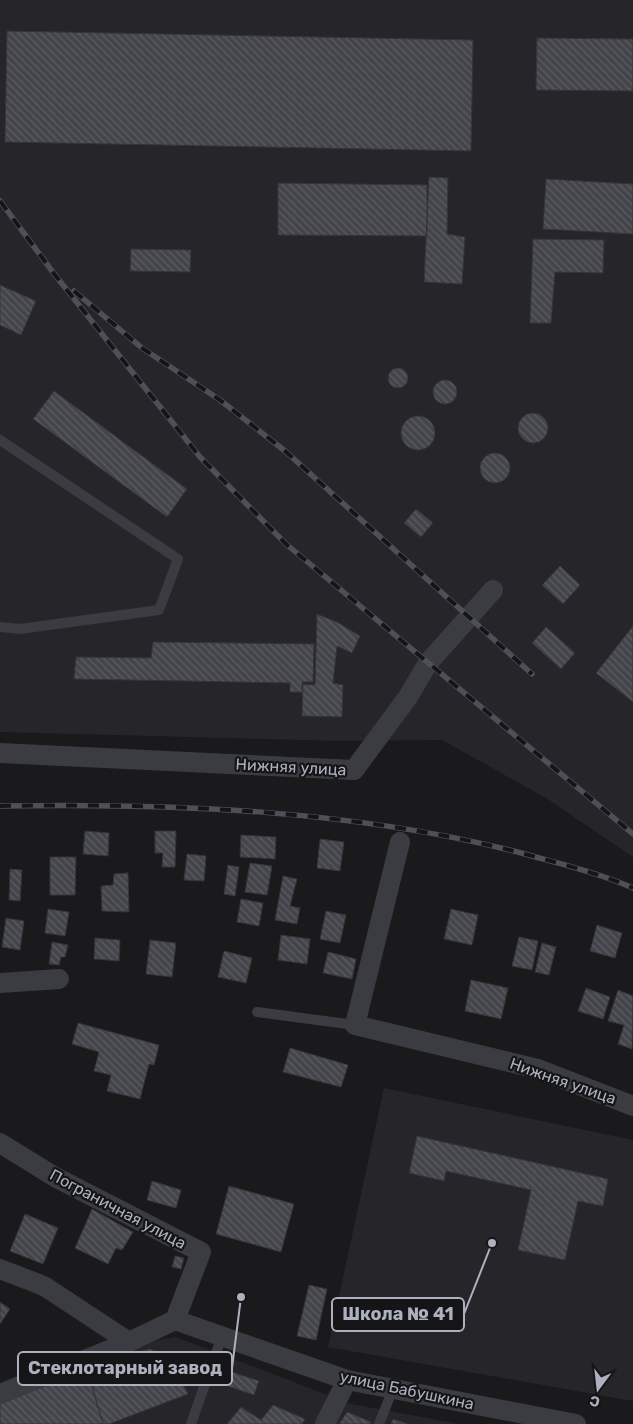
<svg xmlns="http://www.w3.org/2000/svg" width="633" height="1424" font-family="Rubik,sans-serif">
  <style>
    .built { fill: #26262a }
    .building { fill: url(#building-back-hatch); stroke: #343439 }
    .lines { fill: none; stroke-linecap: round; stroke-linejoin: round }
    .service { stroke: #3b3c42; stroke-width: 10 }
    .minor { stroke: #3b3c42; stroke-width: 20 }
    .rail-casing { stroke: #4e5058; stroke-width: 5.5 }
    .rail { stroke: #151518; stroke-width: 4; stroke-dasharray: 11; stroke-linecap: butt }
    .labels { text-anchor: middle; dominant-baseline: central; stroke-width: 4.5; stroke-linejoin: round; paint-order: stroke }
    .street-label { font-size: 16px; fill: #acb1bd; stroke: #151518 }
    .leader { fill: none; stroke: #acb1bd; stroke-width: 2 }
    .callout-dot { fill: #acb1bd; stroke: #151518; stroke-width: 2 }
    .callout { fill: #151518; stroke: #acb1bd; stroke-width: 2 }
    .callout-label { font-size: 18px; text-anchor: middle; font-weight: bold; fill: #acb1bd }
  </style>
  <defs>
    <pattern id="building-back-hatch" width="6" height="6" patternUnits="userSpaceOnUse" patternTransform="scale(1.25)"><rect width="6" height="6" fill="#44454a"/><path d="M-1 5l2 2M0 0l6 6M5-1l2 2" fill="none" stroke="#5c5d62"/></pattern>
  </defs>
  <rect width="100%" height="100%" fill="#1a1a1d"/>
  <path class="built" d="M0 0H633V857L546 798 442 740 341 741 0 732Z
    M384 1088 633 1140V1401L328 1347Z
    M176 1337 351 1404 460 1424H0V1403L158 1340Z"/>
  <path class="building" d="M7 31 473 40 471 151 5 142Z
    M537 38 633 39V91L536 90Z
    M429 177 448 178 447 234 465 237 462 284 424 282Z
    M546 179 633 184V234L543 229Z
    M278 183 427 185V236L278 235Z
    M533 239 604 240 603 273 555 272 551 323H530Z
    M131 249 191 250 190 272 130 271Z
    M0 285 36 301 21 335 0 325Z
    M388 378a10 10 0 1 1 20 0a10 10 0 1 1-20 0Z
    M433 392a12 12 0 1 1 24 0a12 12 0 1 1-24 0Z
    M54 391 187 489 167 517 33 419Z
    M518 428a15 15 0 1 1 30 0a15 15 0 1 1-30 0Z
    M401 433a17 17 0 1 1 34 0a17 17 0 1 1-34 0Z
    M480 468a15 15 0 1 1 30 0a15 15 0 1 1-30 0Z
    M416 509 433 523 421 537 404 523Z
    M560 566 580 585 563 604 542 585Z
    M317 614 337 622 360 636 352 653 337 646 333 683 343 685 342 717 302 716 303 684 315 685Z
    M633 626V702L596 673Z
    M546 627 575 653 561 669 532 643Z
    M153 642 314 644 313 682H302V692H290V683L74 679 76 657 151 658Z
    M85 831 109 833 108 856 83 854Z
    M155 831H176L175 867H162L163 853H155Z
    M241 835 276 837 275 859 240 857Z
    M320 839 344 842 340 871 317 868Z
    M187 854 206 856 204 881 184 880Z
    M50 857H76L75 895H50Z
    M250 863 272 866 267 895 245 892Z
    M228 865 239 867 235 896 224 894Z
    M10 869 22 870 20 901 9 900Z
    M128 873 129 912 102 911 101 886 113 885 114 874Z
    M283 876 297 879 290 906 300 908 297 924 275 920Z
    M241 899 263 903 259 926 237 922Z
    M48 909 69 912 65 936 45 933Z
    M451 909 478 915 472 945 444 939Z
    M326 911 346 915 340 943 320 939Z
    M6 918 24 921 20 950 2 947Z
    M597 925 622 933 615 958 590 951Z
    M281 935 310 939 307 964 278 960Z
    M519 937 538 941 532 970 512 966Z
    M95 938 120 940 119 961 94 959Z
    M150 940 176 943 172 977 146 974Z
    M52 942 68 945 65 957H61L59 965 49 964Z
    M542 943 556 947 549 975 535 972Z
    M224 951 252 958 246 983 218 977Z
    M328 952 356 959 352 979 323 973Z
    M471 980 508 988 501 1019 465 1011Z
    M586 988 610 997 603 1019 578 1011Z
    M618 990 633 996 632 1049 618 1044 624 1025 608 1021Z
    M78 1023 159 1045 154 1065 149 1064 140 1099 107 1091 111 1075 94 1071 99 1052 72 1044Z
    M290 1048 348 1065 341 1087 283 1072Z
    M417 1136 608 1179 603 1206 578 1201 565 1260 518 1250 531 1190 446 1171 444 1181 409 1173Z
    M152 1181 181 1190 176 1208 147 1200Z
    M229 1186 294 1204 281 1252 216 1234Z
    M92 1209 133 1232 122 1250 116 1248 108 1264 75 1248Z
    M25 1214 58 1228 43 1264 10 1251Z
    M175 1256 184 1258 181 1269 172 1267Z
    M309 1285 327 1289 316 1340 297 1336Z
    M0 1302 10 1309 0 1324Z
    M149 1349 165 1354 169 1371 175 1369 188 1394 109 1424H103L87 1369Z
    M87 1369 103 1424H0V1404Z
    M223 1369 259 1381 254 1395 219 1383Z
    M273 1405 305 1419 302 1424H227L241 1407 261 1420Z
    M347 1412 371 1422 370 1424H339Z
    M393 1419 408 1424H391Z"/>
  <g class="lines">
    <path class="service" d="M0 440 178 559 159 610 20 629 0 627
      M257 1012 355 1025
      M191 1424 222 1336
      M379 1424 393 1389"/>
    <path class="minor" d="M0 753 354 770 408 697 428 663 493 590
      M400 842 355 1025 538 1069 633 1106
      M0 983 59 979
      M0 1143 55 1177 201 1252 175 1320
      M0 1269 44 1286 129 1342 175 1320 347 1380 576 1424
      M0 1394 129 1342
      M325 1424 347 1380"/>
    <defs>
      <path id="rail" d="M0 201 55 275 200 457 286 544 633 834
        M74 291 142 348 220 400 285 451 532 674
        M0 806C172 803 358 810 525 854 561 864 599 873 633 888"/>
    </defs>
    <use href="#rail" class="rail-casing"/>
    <use href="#rail" class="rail"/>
  </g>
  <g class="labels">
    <g class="street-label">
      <text transform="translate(291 767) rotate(3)">Нижняя улица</text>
      <text transform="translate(563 1081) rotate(19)">Нижняя улица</text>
      <text transform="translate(118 1209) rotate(28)">Пограничная улица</text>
      <text transform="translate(407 1390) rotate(12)">улица Бабушкина</text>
    </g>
  </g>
  <path class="leader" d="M492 1243L464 1314M241 1297L232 1368"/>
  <g class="callout-dot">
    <circle cx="492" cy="1243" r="5"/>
    <circle cx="241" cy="1297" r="5"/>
  </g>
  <g class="callout">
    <rect x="332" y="1298" width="132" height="33" rx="5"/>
    <rect x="18" y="1352" width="214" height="33" rx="5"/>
  </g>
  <g class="callout-label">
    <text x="398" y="1320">Школа № 41</text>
    <text x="125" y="1374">Стеклотарный завод</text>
  </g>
  <g transform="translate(598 1389) rotate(195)" stroke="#151518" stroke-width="4" paint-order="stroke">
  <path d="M0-4L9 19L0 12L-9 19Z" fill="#acb1bd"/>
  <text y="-8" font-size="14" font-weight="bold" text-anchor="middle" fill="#acb1bd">С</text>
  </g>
</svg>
